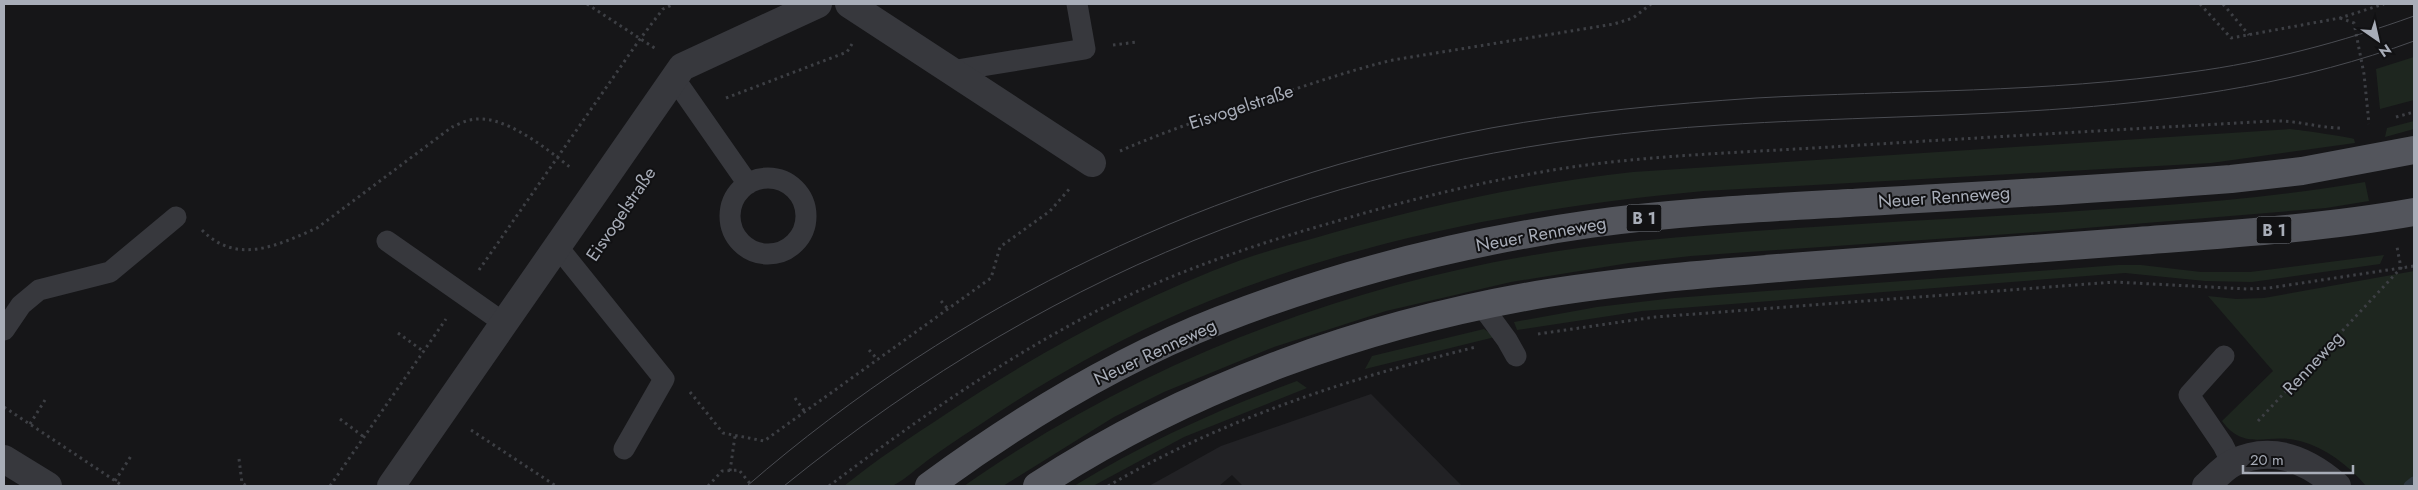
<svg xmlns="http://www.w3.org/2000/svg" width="2418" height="490" font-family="Jost,sans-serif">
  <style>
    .built { fill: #222225 }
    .green { fill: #1e261f }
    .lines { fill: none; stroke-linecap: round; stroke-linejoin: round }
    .stream { stroke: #2c353c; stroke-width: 11 }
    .path { stroke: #3d3f44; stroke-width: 3; stroke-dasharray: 2.5 4; stroke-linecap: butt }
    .service { stroke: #37383d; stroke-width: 21 }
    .minor { stroke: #37383d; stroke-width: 28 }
    .primary { stroke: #53555c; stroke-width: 28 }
    .tram { stroke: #4a4c52; stroke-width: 1 }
    .labels { text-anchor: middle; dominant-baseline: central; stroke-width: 4; stroke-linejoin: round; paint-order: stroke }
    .shield { fill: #111113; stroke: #7b7e86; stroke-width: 1 }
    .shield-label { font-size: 16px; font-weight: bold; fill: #a8adb8 }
    .street-label { font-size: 18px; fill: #a8adb8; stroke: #111113 }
  </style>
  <rect width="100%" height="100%" fill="#161618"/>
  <path class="built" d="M1371 394 1462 486H1243L1232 475 1219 486H1149L1221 446Z"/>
  <path class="green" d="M2414 57V100L2380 109 2376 69Z
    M2414 121V129L2385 137 2387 128Z
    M2290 129C2299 130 2350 137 2354 139L2355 143 2211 163 1704 191C1517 208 1327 245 1156 324 1094 353 1034 388 978 426 961 437 944 448 928 460 917 468 906 479 894 485 885 490 855 486 844 486 876 460 911 437 946 414 1039 352 1136 299 1241 260 1271 249 1302 242 1332 233 1431 205 1531 183 1633 172Z
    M2365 182 2369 201 2326 208 2037 232 1691 256 1629 263 1511 282 1386 311 1274 347 1164 392 1114 417 1003 486H964C1161 347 1397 265 1637 241 1767 228 1899 222 2030 214 2143 207 2254 201 2365 182Z
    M2384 255 2380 264 2252 282 2205 281 2125 273 1642 311 1517 330 1514 322 1597 307 1674 298 2118 265H2141L2201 272H2250Z
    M2414 271V486H2366C2348 465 2326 448 2300 441 2269 432 2245 453 2222 421L2273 371 2208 296 2236 299 2264 298Z
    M1484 329 1495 337 1365 369 1372 356Z
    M1297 381 1307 388 1184 437 1093 486H1074C1144 443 1219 409 1297 381Z"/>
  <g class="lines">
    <path class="stream" d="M2409 486 2414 482"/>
    <path class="path" d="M587 4 656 49
      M2200 4 2231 38 2340 18 2384 4
      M2223 4 2249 35
      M2340 18 2354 23 2364 74 2369 124
      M1113 45 1137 42
      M726 98 847 52 852 44
      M2396 117 2414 112
      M1120 151C1173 128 1228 110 1283 93 1320 81 1355 69 1393 60L1614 24 1633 18 1651 4
      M202 230C237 266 278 245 317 228L452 127C457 125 464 121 470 120 502 112 547 149 571 168
      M479 270 640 39 663 9 674 4
      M941 301 948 309
      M398 333 423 351
      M1538 334 1655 317 2115 282 2247 289 2269 288 2414 266
      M869 350 878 360
      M690 392 723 433 764 441 991 278 1000 247 1050 211 1071 187
      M795 398 805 412
      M4 407 123 486
      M340 419 364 437
      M2258 421 2401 268 2397 247
      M30 424 45 400
      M471 430 556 486
      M239 459 242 483 247 486
      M730 471 735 436
      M115 481 131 456
      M330 486 446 319
      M708 486 722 471 739 470 752 486
      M829 486C922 416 1020 347 1125 297 1192 266 1263 242 1334 222 1414 198 1496 178 1579 166 1667 154 1757 152 1846 146 1989 137 2131 129 2273 121 2297 120 2318 128 2341 128
      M1108 486C1223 419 1347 379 1476 347"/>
    <path class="service" d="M951 71 1085 49 1077 4
      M674 78 748 184
      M730 216a38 38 0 1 1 76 0a38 38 0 1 1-76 0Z
      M387 241 504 323
      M557 246 664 379 624 449
      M1482 306 1507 340 1516 356
      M4 330 21 305 39 290 110 272 176 217
      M2224 356 2189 395 2223 445 2232 463"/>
    <path class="minor" d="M849 4 1092 163
      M4 459 48 486
      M391 486 682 67 818 4
      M2206 486C2214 479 2223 468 2233 463 2272 444 2307 460 2337 486"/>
    <path class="primary" d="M929 486C1019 420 1115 361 1220 320 1338 274 1464 242 1590 224 1676 212 1762 208 1849 203 1976 196 2104 189 2231 179L2302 171 2414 150
      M1037 486C1190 386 1368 323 1548 293 1637 279 1727 272 1817 265 1924 257 2031 249 2138 241 2230 234 2323 228 2414 212"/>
    <path class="tram" d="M747 486C959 302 1215 180 1491 128 1578 112 1668 104 1756 98 1900 90 2047 93 2191 72 2267 62 2342 42 2414 16
      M784 486C1064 259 1362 148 1721 125 1953 110 2193 123 2414 41"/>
  </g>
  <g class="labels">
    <g class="shield">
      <rect x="1626.5" y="204.5" width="35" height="27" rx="4"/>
      <rect x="2256.5" y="216.5" width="35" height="27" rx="4"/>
    </g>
    <g class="shield-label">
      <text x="1644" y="218">B 1</text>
      <text x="2274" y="230">B 1</text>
    </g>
    <g class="street-label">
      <text transform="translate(1241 107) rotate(-18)">Eisvogelstraße</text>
      <text transform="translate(1944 197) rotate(-4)">Neuer Renneweg</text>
      <text transform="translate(621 214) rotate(-56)">Eisvogelstraße</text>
      <text transform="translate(1541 234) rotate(-10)">Neuer Renneweg</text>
      <text transform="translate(1155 352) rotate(-25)">Neuer Renneweg</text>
      <text transform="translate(2313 363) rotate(-47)">Renneweg</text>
    </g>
  </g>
  <rect width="2418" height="490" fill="none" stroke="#a8adb8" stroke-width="10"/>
  <g transform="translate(2378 40) rotate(146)" stroke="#111113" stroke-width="4" paint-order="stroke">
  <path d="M0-4L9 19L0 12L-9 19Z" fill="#a8adb8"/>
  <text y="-8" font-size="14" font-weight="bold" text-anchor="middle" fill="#a8adb8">N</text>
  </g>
  <path d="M2243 465v8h110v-8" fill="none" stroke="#a8adb8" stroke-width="2.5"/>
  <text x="2250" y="465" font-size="15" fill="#a8adb8" stroke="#111113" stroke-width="4" paint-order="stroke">20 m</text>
</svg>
